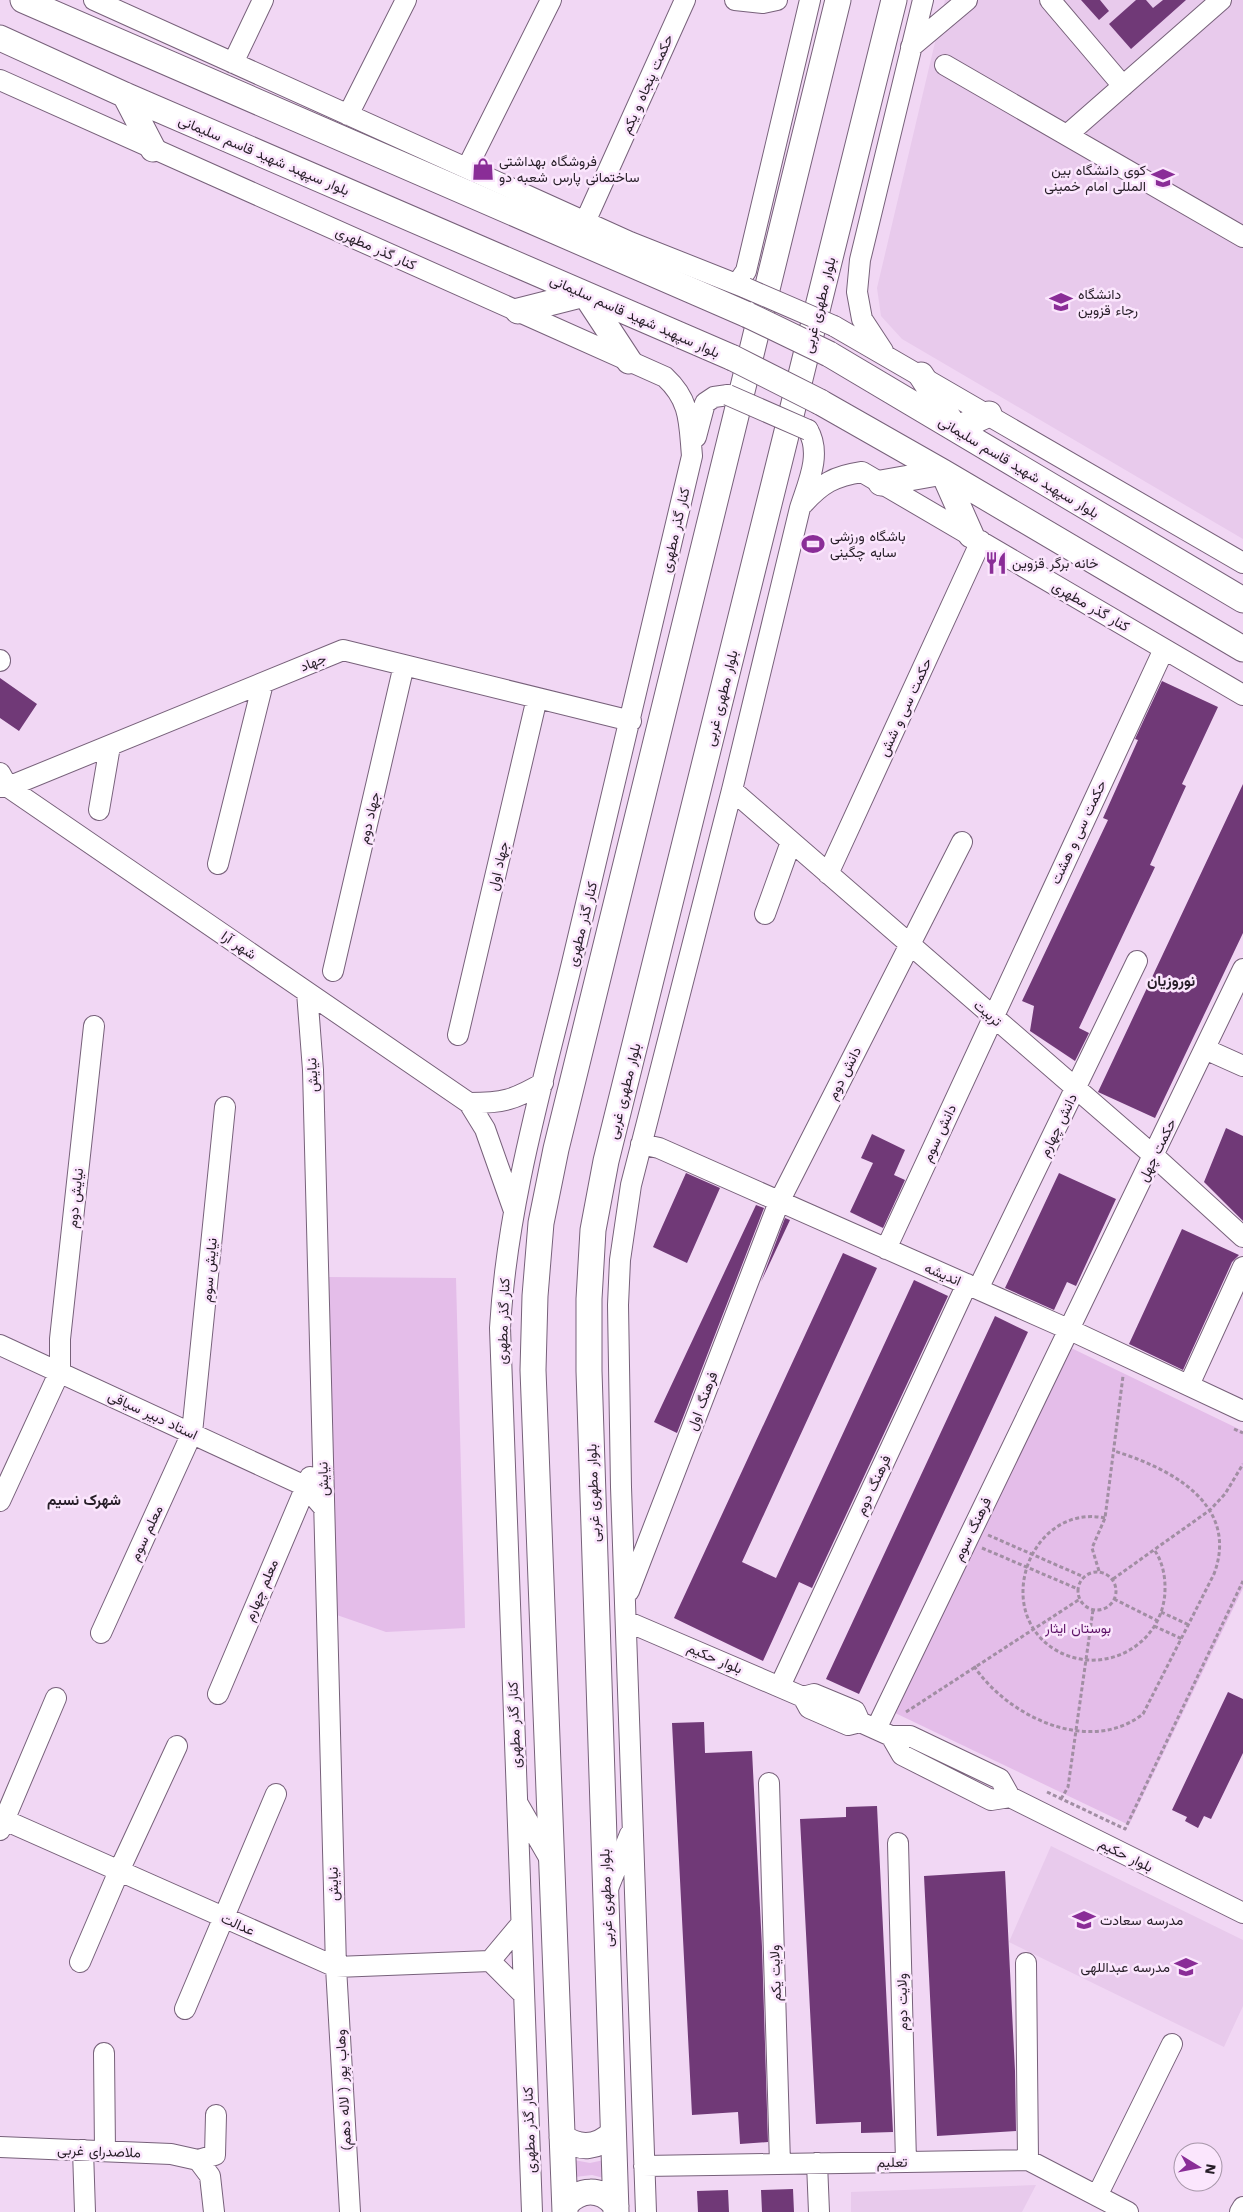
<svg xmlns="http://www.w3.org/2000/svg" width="1243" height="2212" font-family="'Work Sans',Vazirmatn,sans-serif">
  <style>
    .built { fill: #e8caec }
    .green { fill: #e4bde9 }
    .building { fill: #703977 }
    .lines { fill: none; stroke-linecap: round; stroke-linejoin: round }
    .minor-casing { stroke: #77617a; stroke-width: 22 }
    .major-casing { stroke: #77617a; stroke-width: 27 }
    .path { stroke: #a18ea3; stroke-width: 3; stroke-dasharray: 4 2.5; stroke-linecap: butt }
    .minor { stroke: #fff; stroke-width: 20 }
    .major { stroke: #fff; stroke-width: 25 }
    .minor-bridge-casing { stroke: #77617a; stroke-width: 22; stroke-linecap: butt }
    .major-bridge-casing { stroke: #77617a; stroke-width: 27; stroke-linecap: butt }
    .minor-bridge { stroke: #fff; stroke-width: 20 }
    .major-bridge { stroke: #fff; stroke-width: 25 }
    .labels { text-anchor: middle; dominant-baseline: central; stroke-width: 5; stroke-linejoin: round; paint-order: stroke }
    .street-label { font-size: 14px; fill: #271e28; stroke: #fbe6fd }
    .poi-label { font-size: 14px; fill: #271e28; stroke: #fbe6fd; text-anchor: start }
    .park-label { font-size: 14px; fill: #5d1367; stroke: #fbe6fd }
    .neighbourhood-label { font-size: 15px; font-weight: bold; fill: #271e28; stroke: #fbe6fd }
  </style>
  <rect width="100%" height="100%" fill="#f1d7f4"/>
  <path class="built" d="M945 0H1243V539L902 339 881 316 877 288Z
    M1051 1846 1243 1940V2006L1224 2047 1009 1942Z
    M1036 2185 1022 2212H851V2192Z"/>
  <path class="green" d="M327 1277 456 1278 465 1628 386 1632 334 1614Z
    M1067 1346 1243 1431V1588L1129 1825 891 1711Z
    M574 2160 590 2163 604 2160V2178L592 2175 575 2177Z"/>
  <path class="building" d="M1081 0H1100L1109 11 1099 20Z
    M1136 0H1146L1153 8 1163 0H1186L1131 49 1109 24Z
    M0 678 37 704 19 731 0 718Z
    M1162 681 1218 707 1182 784 1186 786 1150 865 1155 867 1079 1028 1089 1033 1075 1061 1030 1031 1034 1006 1022 1001 1108 820 1103 818 1138 740 1135 739Z
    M1243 784V933L1155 1118 1098 1092Z
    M1226 1128 1243 1136V1221L1204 1182Z
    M872 1134 905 1150 894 1175 905 1180 883 1228 850 1212 873 1163 861 1158Z
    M686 1173 720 1188 687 1263 653 1247Z
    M1059 1173 1116 1199 1076 1286 1067 1282 1054 1310 1005 1288Z
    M756 1205 764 1208 677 1433 654 1422Z
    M785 1218 790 1220 761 1282Z
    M1182 1229 1239 1255 1232 1262 1183 1370 1129 1344Z
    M843 1253 877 1268 742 1562 776 1578 914 1280 948 1296 812 1588 799 1582 763 1661 674 1618Z
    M995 1316 1028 1332 859 1694 826 1679Z
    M1228 1692 1243 1699V1753L1211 1819 1204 1816 1198 1828 1185 1821 1187 1817 1172 1810Z
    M704 1722 705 1753 752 1751 762 1947 768 2142 740 2144 738 2112 692 2115 672 1723Z
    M877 1806 893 2132 861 2133V2122L816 2124 800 1819 846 1817V1807Z
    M1005 1871 1015 2071 1016 2131 937 2136 924 1876Z
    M793 2189 794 2212H762L761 2190Z
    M728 2190 729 2212H698L697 2191Z"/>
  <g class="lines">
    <defs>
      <path id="minor" d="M94 0 630 242 746 288
        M735 0 763 3 777 0
        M1050 0 1123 86
        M911 47 967 0
        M233 63 263 0
        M945 65 1243 237
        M0 80 665 377C691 401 689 423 692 456 653 625 613 794 572 963 543 1083 507 1204 500 1328L532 2212
        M348 115 406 0
        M1067 135 1221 0
        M467 168 551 0
        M585 222 685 0
        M737 284 746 271 810 0
        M834 326 1243 563
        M883 351 862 319 857 292 860 260 923 0
        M696 437 705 403 714 397 728 395
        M803 504C821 484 834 476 862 472L1243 695
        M0 660V661
        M0 773 8 787 469 1103 485 1129 514 1211
        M0 787H8L343 650 631 721
        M732 790 1154 1156 1243 1237
        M99 810 110 746
        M218 864 263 683
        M828 874 981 541
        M765 914 791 842
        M333 971 404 665
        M307 992 313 1070 336 1967 350 2212
        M458 1035 537 698
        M1205 1049 1243 1066
        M469 1103C503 1103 514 1100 543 1083
        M641 1144 659 1148 1068 1329 1243 1411
        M886 1249 1164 649
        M978 1289 1137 961
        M0 1345 305 1486 324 1508
        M1189 1385 1243 1267
        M0 1501 60 1371V1339L94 1026
        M629 1591 779 1202 962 842
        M626 1621 803 1697 814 1694 855 1711 860 1722 891 1736H910L1000 1779 1010 1797
        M101 1633 192 1433 225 1107
        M780 1686 967 1284
        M218 1694 310 1477
        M803 1697 809 1708 848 1725 860 1722
        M876 1729 1243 969
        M891 1736 902 1755 991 1800 1010 1797 1243 1913
        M769 1783 780 2164
        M518 1804 551 1861
        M0 1818 336 1967 490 1961
        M0 1830 56 1698
        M898 1843 906 2162
        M607 1891 630 1834
        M490 1961 521 1924
        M490 1961 524 1995
        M80 1962 119 1871 177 1746
        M1026 1963 1028 2160
        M185 2009 276 1794
        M104 2053 105 2151
        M0 2147 171 2154 198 2160
        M83 2150 85 2212
        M198 2160 215 2155 216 2115
        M198 2160 210 2176 214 2212
        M817 2163 819 2212
        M644 2166 1028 2160 1128 2212
        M1097 2196 1172 2044
        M646 2212 621 1487 618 1305 620 1260 631 1185 732 790 800 508C808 483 822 454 808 430
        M1240 2212 1243 2207"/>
      <path id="major" d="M23 0 748 315
        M0 38 125 95 733 358
        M125 95 153 149
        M518 311 585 294 629 361
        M829 354 1243 600
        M921 375 956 429 989 414
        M820 402 943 472 1243 649
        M881 483 943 472 971 535
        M562 2137C580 2150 598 2148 613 2133
        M565 2206C579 2188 601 2187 616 2206
        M565 2212 533 1370 535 1296 541 1223 556 1149 838 0
        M616 2212 589 1371V1299L593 1230 606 1161 894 0"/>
    </defs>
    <use href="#minor" class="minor-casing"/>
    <use href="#major" class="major-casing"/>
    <path class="path" d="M1234 1429 1243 1433
      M1105 1518C1032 1503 991 1609 1054 1649 1102 1679 1166 1645 1165 1587 1165 1575 1162 1561 1155 1551
      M988 1535 1084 1577
      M982 1548 1078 1589
      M1099 1571 1092 1548 1105 1518 1123 1376
      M1078 1591a19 19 0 1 1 38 0a19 19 0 1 1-38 0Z
      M1113 1579 1210 1510 1225 1494 1243 1464
      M1114 1599 1158 1621
      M1161 1612 1189 1625
      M1154 1626 1182 1639
      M974 1666C1007 1716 1089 1756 1143 1714L1214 1574C1240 1504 1170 1468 1114 1451
      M906 1712 1080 1599
      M1047 1792 1125 1829 1243 1581
      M1061 1799 1068 1787 1093 1610"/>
    <use href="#minor" class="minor"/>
    <use href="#major" class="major"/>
    <defs>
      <path id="minor-bridge" d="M746 288 834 326
        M728 395 808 430"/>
      <path id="major-bridge" d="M748 315 829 354
        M733 358 820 402"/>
    </defs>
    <use href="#minor-bridge" class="minor-bridge-casing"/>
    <use href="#major-bridge" class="major-bridge-casing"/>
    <use href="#minor-bridge" class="minor-bridge"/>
    <use href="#major-bridge" class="major-bridge"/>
  </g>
  <defs>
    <symbol id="shop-bare" viewBox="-9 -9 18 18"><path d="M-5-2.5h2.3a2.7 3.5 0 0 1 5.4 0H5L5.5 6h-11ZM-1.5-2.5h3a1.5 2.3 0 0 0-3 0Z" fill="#8a2d97" stroke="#fbe6fd" stroke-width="2.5" paint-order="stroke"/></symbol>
    <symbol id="university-bare" viewBox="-9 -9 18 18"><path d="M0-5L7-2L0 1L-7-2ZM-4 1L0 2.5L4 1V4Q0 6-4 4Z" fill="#8a2d97" stroke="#fbe6fd" stroke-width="2.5" paint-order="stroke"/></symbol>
    <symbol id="stadium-bare" viewBox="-9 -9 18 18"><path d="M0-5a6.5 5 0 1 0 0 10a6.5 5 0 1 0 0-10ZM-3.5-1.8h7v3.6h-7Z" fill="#8a2d97" stroke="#fbe6fd" stroke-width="2.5" paint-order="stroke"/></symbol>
    <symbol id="restaurant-bare" viewBox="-9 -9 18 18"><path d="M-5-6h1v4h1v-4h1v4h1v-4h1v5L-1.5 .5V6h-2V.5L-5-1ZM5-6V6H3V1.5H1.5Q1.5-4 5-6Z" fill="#8a2d97" stroke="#fbe6fd" stroke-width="2.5" paint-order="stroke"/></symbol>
    <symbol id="school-bare" viewBox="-9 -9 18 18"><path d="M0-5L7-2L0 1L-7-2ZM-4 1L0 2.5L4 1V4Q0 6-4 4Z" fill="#8a2d97" stroke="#fbe6fd" stroke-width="2.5" paint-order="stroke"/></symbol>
  </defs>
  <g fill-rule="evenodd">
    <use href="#shop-bare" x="467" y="153" width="32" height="32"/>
    <use href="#university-bare" x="1147" y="162" width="32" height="32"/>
    <use href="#university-bare" x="1045" y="286" width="32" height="32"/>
    <use href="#stadium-bare" x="797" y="528" width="32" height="32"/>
    <use href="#restaurant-bare" x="980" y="547" width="32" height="32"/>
    <use href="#school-bare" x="1068" y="1904" width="32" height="32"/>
    <use href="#school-bare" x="1170" y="1951" width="32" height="32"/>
  </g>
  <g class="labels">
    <g class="street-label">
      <text transform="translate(647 84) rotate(-66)">حکمت پنجاه و یکم</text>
      <text transform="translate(264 155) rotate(23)">بلوار سپهبد شهید قاسم سلیمانی</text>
      <text transform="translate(376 248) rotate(24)">کنار گذر مطهری</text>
      <text transform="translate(819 305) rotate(-76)">بلوار مطهری غربی</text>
      <text transform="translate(635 316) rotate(24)">بلوار سپهبد شهید قاسم سلیمانی</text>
      <text transform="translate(1019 467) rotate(31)">بلوار سپهبد شهید قاسم سلیمانی</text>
      <text transform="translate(675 530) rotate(-77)">کنار گذر مطهری</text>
      <text transform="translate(1091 606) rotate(30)">کنار گذر مطهری</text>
      <text transform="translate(313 662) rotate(-22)">جهاد</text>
      <text transform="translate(721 698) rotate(-76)">بلوار مطهری غربی</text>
      <text transform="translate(905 707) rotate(-65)">حکمت سی و شش</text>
      <text transform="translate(369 818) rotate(-77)">جهاد دوم</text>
      <text transform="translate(1078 832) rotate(-65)">حکمت سی و هشت</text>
      <text transform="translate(498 866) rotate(-77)">جهاد اول</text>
      <text transform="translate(582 924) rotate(-76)">کنار گذر مطهری</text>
      <text transform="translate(239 945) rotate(34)">شهر آرا</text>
      <text transform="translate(988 1013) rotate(41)">تربیت</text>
      <text transform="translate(844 1073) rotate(-63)">دانش دوم</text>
      <text transform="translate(312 1075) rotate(-93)">نيايش</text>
      <text transform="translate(624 1091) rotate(-76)">بلوار مطهری غربی</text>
      <text transform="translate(1058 1125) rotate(-64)">دانش چهارم</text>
      <text transform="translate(939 1133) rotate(-65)">دانش سوم</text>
      <text transform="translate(1157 1150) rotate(-64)">حکمت چهل</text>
      <text transform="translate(75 1198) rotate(-84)">نیایش دوم</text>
      <text transform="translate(209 1270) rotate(-85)">نیایش سوم</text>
      <text transform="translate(943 1274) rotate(23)">اندیشه</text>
      <text transform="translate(503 1321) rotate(-88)">کنار گذر مطهری</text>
      <text transform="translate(702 1401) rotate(-69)">فرهنگ اول</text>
      <text transform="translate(153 1415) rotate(25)">استاد دبیر سیاقی</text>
      <text transform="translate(323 1479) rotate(-92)">نيايش</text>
      <text transform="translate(873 1485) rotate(-65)">فرهنگ دوم</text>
      <text transform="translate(593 1493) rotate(-92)">بلوار مطهری غربی</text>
      <text transform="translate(972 1529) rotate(-64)">فرهنگ سوم</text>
      <text transform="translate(146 1533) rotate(-65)">معلم سوم</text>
      <text transform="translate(261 1590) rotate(-67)">معلم چهارم</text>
      <text transform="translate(715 1658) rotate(23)">بلوار حکیم</text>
      <text transform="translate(514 1725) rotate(-92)">کنار گذر مطهری</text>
      <text transform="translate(1126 1855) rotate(26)">بلوار حکیم</text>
      <text transform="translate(333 1884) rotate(-91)">نيايش</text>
      <text transform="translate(606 1898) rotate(-92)">بلوار مطهری غربی</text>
      <text transform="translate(238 1924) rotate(24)">عدالت</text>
      <text transform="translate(775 1973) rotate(-92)">ولایت یکم</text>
      <text transform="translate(902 2002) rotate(-91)">ولایت دوم</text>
      <text transform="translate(343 2090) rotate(-93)">وهاب پور ( لاله دهم)</text>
      <text transform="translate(529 2130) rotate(-92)">کنار گذر مطهری</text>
      <text transform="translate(99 2151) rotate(2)">ملاصدرای غربی</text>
      <text transform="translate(892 2162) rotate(-1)">تعلیم</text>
    </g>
    <g class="poi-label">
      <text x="499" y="161">فروشگاه بهداشتی<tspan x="499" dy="16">ساختمانی پارس شعبه دو</tspan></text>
      <text x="1146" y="170" text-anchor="end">کوی دانشگاه بین<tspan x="1146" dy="16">المللی امام خمینی</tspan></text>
      <text x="1078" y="294">دانشگاه<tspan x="1078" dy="16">رجاء قزوین</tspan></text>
      <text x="830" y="536">باشگاه ورزشى<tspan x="830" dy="16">سايه چگينى</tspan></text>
      <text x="1012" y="563">خانه برگر قزوین</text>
      <text x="1100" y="1920">مدرسه سعادت</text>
      <text x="1170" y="1967" text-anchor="end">مدرسه عبداللهی</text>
    </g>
    <g class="park-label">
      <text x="1078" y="1628">بوستان ایثار</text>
    </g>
    <g class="neighbourhood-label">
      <text x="1171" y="981">نوروزیان</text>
      <text x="84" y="1500">شهرک نسیم</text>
    </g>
  </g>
  <g transform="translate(1198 2167) rotate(100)"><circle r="24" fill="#fbe6fd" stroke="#a696a8"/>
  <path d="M0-4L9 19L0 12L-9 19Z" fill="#8a2d97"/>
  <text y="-8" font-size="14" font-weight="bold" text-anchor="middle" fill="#271e28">N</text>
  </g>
</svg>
